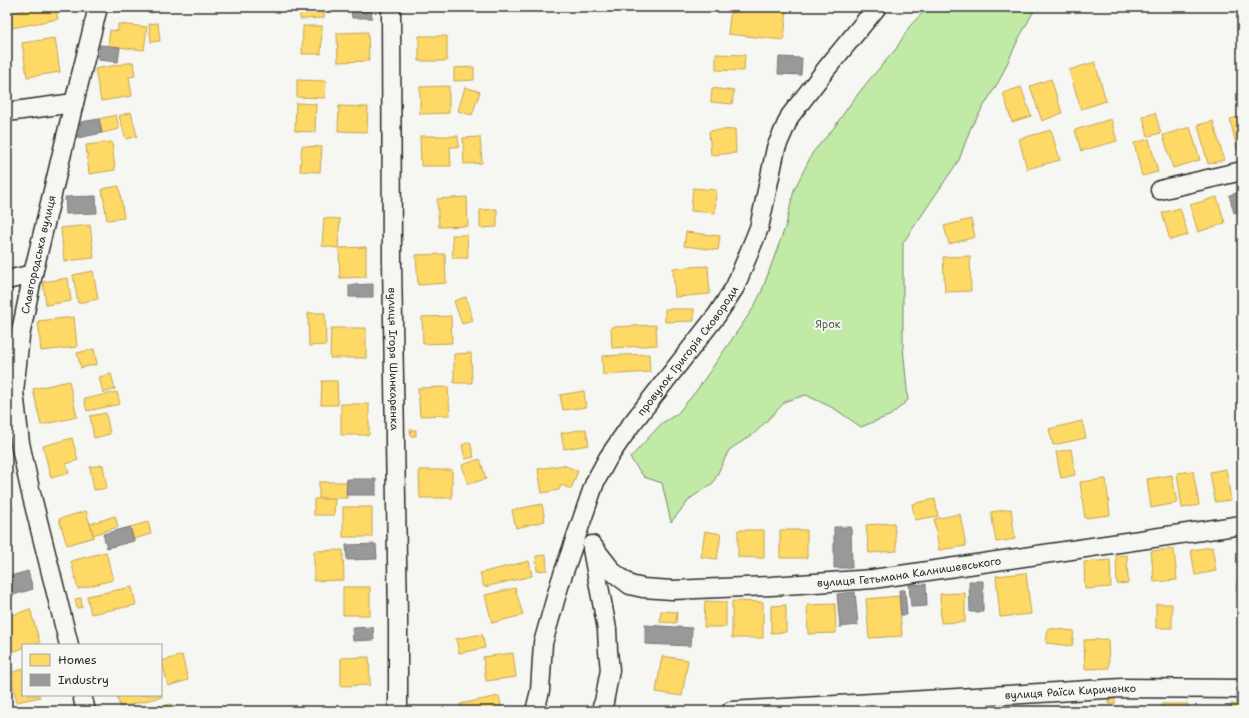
<svg xmlns="http://www.w3.org/2000/svg" width="1249" height="718" font-family="'Shantell Sans',sans-serif">
  <style>
    .green { fill: #c1eaa6; stroke: #768a68 }
    .homes { fill: #ffd966; stroke: #bfa554 }
    .industry { fill: #999; stroke: #787878 }
    .lines { fill: none; stroke-linecap: round; stroke-linejoin: round }
    .minor-casing { stroke: #2b2b2b; stroke-width: 21 }
    .minor { stroke: #f6f6f2; stroke-width: 18 }
    .labels { text-anchor: middle; dominant-baseline: central; stroke-width: 4; stroke-linejoin: round; paint-order: stroke }
    .street-label { font-size: 11px; fill: #2b2b2b; stroke: #f6f6f2 }
    .park-label { font-size: 11px; fill: #505b4a; stroke: #f6f6f2 }
  </style>
  <rect width="100%" height="100%" fill="#f6f6f2"/>
  <filter id="ink" filterUnits="userSpaceOnUse"><feTurbulence type="fractalNoise" baseFrequency=".025" numOctaves="2"/><feDisplacementMap in="SourceGraphic" scale="8" xChannelSelector="R" yChannelSelector="G"/><feConvolveMatrix kernelMatrix="1 2 1 2 8 2 1 2 1" color-interpolation-filters="sRGB"/></filter>
  <g filter="url(#ink)">
    <path class="green" d="M929 7H1036L1018 40 999 81 971 127 959 160 903 243V347L908 400 891 415 861 427 835 409 806 395 786 401 755 433 729 450 713 483 691 498 671 522 662 483 644 477 630 458 662 423 677 414 697 390 752 310 761 293 786 225 794 190 813 152 833 129 851 103 869 80 896 49 909 27 927 8Z"/>
    <path class="homes" d="M38 7H55L58 19 7 29V14Z
      M149 7H170L151 13Z
      M731 7H787L784 40 728 34Z
      M324 8V18L300 19V9Z
      M158 23 160 41 151 42 149 24Z
      M118 24 147 27 144 50 108 46 110 30 118 31Z
      M303 26H322L321 54H302Z
      M368 32 369 61 338 62 337 33Z
      M419 36H447V61H419Z
      M55 38 60 72 27 77 22 43Z
      M716 54 745 55 744 71 716 70Z
      M133 62 135 76 129 77 132 96 101 101 95 69Z
      M1095 62 1106 101 1081 109 1069 70Z
      M474 67V80L454 81V68Z
      M1051 79 1062 113 1042 121 1030 86Z
      M297 80 326 81 325 98 297 97Z
      M449 86V113L420 114V87Z
      M465 87 480 92 472 115 458 111Z
      M1021 87 1031 116 1012 122 1003 93Z
      M712 88 734 91 732 104 711 102Z
      M296 103 316 104 315 132 295 131Z
      M339 106 368 107 367 132 338 131Z
      M131 112 137 136 126 139 119 116Z
      M1155 113 1161 133 1148 136 1143 117Z
      M116 115 119 129 102 133 99 119Z
      M1242 116V148L1237 149 1230 119Z
      M1111 119 1117 141 1081 151 1075 130Z
      M1213 121 1224 160 1208 164 1198 125Z
      M1190 127 1200 160 1173 168 1163 135Z
      M735 129 736 153 711 155 709 131Z
      M1051 130 1060 160 1027 169 1019 139Z
      M420 136H458L459 147H450L451 166H421Z
      M480 137 482 163 464 164 463 138Z
      M1149 139 1158 172 1142 176 1134 143Z
      M112 142 115 170 89 174 86 145Z
      M302 146 322 147 320 172 300 171Z
      M119 186 124 218 107 220 102 189Z
      M693 188 716 190 715 213 691 211Z
      M467 197 468 226 439 227 437 199Z
      M1217 197 1225 223 1198 232 1190 205Z
      M1180 208 1188 235 1170 240 1162 213Z
      M497 209V227L480 228V210Z
      M324 218 340 219 338 248 322 246Z
      M971 219 975 237 949 244 944 226Z
      M90 225 94 258 64 261 61 228Z
      M686 232 720 236 718 250 684 246Z
      M452 235H467L468 258H453Z
      M366 247V277L340 278 339 248Z
      M445 254 446 283 418 285 416 255Z
      M970 256 971 291 945 292 943 257Z
      M708 266 710 294 675 297 673 268Z
      M93 271 98 299 78 303 73 275Z
      M68 278 71 301 46 305 43 282Z
      M466 297 473 321 462 324 454 301Z
      M665 309H694V321L665 322Z
      M308 313H325L326 345 309 346Z
      M451 316 452 343 423 344 422 317Z
      M74 317 77 347 41 351 38 321Z
      M656 325 657 345 612 348 611 327Z
      M331 328H366V358H330Z
      M94 349 97 364 81 368 77 353Z
      M471 353 472 383H454V354Z
      M649 354 650 372 603 375 602 356Z
      M111 374 115 389 103 393 99 377Z
      M69 381 77 417 41 425 33 389Z
      M322 381H337L338 405H321Z
      M448 387 450 415 420 416 418 388Z
      M584 391 586 407 563 410 560 395Z
      M117 392 120 404 87 411 84 399Z
      M341 404H369V435H341Z
      M106 413 110 434 94 438 90 416Z
      M1082 421 1086 438 1053 445 1049 429Z
      M586 429 589 445 564 449 561 433Z
      M410 430H416V436H411Z
      M72 438 78 460 66 464 69 473 51 478 43 446Z
      M470 442 474 457 465 459 462 445Z
      M1071 449 1075 475 1061 478 1056 452Z
      M480 459 486 479 468 484 462 465Z
      M103 465 107 488 94 490 90 467Z
      M563 465 578 471 571 489 561 485 559 490 542 493 538 469Z
      M1226 469 1231 500 1215 502 1210 472Z
      M419 470H452V498H420Z
      M1193 471 1199 505 1182 508 1177 473Z
      M1172 475 1177 503 1151 508 1147 479Z
      M1106 479 1110 515 1085 518 1080 482Z
      M319 482H347V498H319Z
      M314 499H335L334 515H314Z
      M935 499 938 516 915 520 912 504Z
      M542 504 545 521 516 528 512 510Z
      M343 507H372V537H343Z
      M1011 509 1015 539 996 542 991 512Z
      M86 511 94 537 67 545 59 519Z
      M960 514 966 546 939 550 934 519Z
      M115 516 118 527 93 535 90 524Z
      M148 522 151 534 134 539 130 527Z
      M894 523 897 551 869 553 866 525Z
      M738 530H764V558L738 557Z
      M780 530H807V558H780Z
      M705 531 721 534 717 559 701 557Z
      M1212 547 1216 571 1195 575 1191 550Z
      M1174 549 1177 580 1154 582 1151 551Z
      M343 550 344 580 314 581V551Z
      M106 552 113 580 78 589 71 561Z
      M546 555 547 570 537 571 536 556Z
      M1127 555 1128 583 1117 584 1116 556Z
      M1110 560 1111 587 1085 589 1084 562Z
      M529 561 532 576 484 587 480 573Z
      M1026 573 1031 614 1000 617 996 576Z
      M1238 575H1242V591H1236Z
      M132 587 136 605 91 614 87 596Z
      M343 587H370V615H343Z
      M515 588 523 615 492 623 485 595Z
      M965 593V622L941 623 940 594Z
      M899 596 902 636 869 638 866 599Z
      M81 598 82 607 77 608 75 599Z
      M705 601 726 602V627H704Z
      M732 601 763 602V638H732Z
      M835 604 836 633 808 634 807 605Z
      M1156 604H1172V628H1156Z
      M786 605V632L771 633V606Z
      M30 609 40 643 33 645H23V648L7 654V617Z
      M661 611 677 612 676 623 660 622Z
      M1048 628 1074 631 1072 646 1046 643Z
      M482 634 485 648 459 653 456 639Z
      M1108 639 1109 668 1085 669 1084 640Z
      M513 653 516 677 486 681 483 657Z
      M182 655 188 680 168 686 162 661Z
      M662 656 688 660 682 696 656 692Z
      M369 657 370 685 341 686V658Z
      M23 669V695H39L40 697 17 702 10 673Z
      M161 691 162 697 120 707 117 695H161Z
      M499 696 502 710 495 711H461L460 704Z
      M1110 699H1115V704H1109Z
      M171 704 173 711H151V708Z
      M1162 704H1188L1187 711H1162Z
      M1231 704 1242 705V711H1231Z
      M1136 705V711H1123V706Z
      M1081 708 1113 709V711H1081Z"/>
    <path class="industry" d="M351 7H371L372 18H352Z
      M100 45 120 47 118 62 98 60Z
      M779 57 802 58 801 75 778 74Z
      M99 119 102 133 78 138 81 122Z
      M1240 192 1242 201V211L1234 213 1229 195Z
      M96 196 97 213 66 214 65 197Z
      M373 284V297H349V285Z
      M347 479H376V495H346Z
      M10 497 13 510 7 512V498Z
      M130 527 134 541 107 548 103 534Z
      M834 527H851L852 568H834Z
      M376 544 377 559 347 560 346 545Z
      M28 571 33 589 7 597V577Z
      M969 581H983V612H970Z
      M926 584 927 606 911 607 909 585Z
      M899 590H905L907 615H901Z
      M855 592 858 625 840 627 837 594Z
      M645 625 692 628 691 646 645 644Z
      M373 627 374 640 353 641 352 628Z"/>
    <g class="lines">
      <defs>
        <g id="minor">
          <path id="s1" d="M391 7 392 262 398 618V711"/>
          <path d="M7 112 74 103"/>
          <path d="M1160 190 1242 171"/>
          <path d="M7 280 33 274"/>
          <path id="s2" d="M592 545 613 572 630 585 643 588 672 590 771 586 873 579 1242 525"/>
          <path d="M592 549 607 629 608 651 610 670 604 702 600 711"/>
          <path id="s3" d="M69 645 30 489 20 443 14 392 20 336 33 274 74 103 98 7"/>
          <path d="M82 695 86 711"/>
          <path id="s4" d="M535 711 540 691 543 643 560 583 595 482 608 458 630 426 717 315 735 287 759 228 776 148 790 116 827 68 877 7"/>
          <path id="s5" d="M731 711 908 701 1122 688 1242 689"/>
        </g>
      </defs>
      <use href="#minor" class="minor-casing"/>
      <use href="#minor" class="minor"/>
    </g>
  </g>
  <g class="labels">
    <g class="street-label">
      <text stroke="none"><textPath href="#s3" startOffset="399">Славгородська вулиця</textPath></text>
      <text stroke="none"><textPath href="#s4" startOffset="399">провулок Григорія Сковороди</textPath></text>
      <text stroke="none"><textPath href="#s1" startOffset="352">вулиця Ігоря Шинкаренка</textPath></text>
      <text stroke="none"><textPath href="#s2" startOffset="336">вулиця Гетьмана Калнишевського</textPath></text>
      <text stroke="none"><textPath href="#s5" startOffset="340">вулиця Раїси Кириченко</textPath></text>
    </g>
    <g class="park-label">
      <text x="828" y="324">Ярок</text>
    </g>
  </g>
  <rect width="1249" height="718" fill="none" stroke="#f6f6f2" stroke-width="24"/>
  <rect x="12" y="12" width="1225" height="694" fill="none" stroke="#2b2b2b" stroke-width="1.5" filter="url(#ink)"/>
  <rect x="22" y="644" width="140" height="52" fill="#f6f6f2" stroke="#a5a5a2"/>
  <rect x="30" y="654" width="20" height="12" fill="#ffd966" stroke="#a5a5a2"/>
  <text x="58" y="664" font-size="12" fill="#2b2b2b">Homes</text>
  <rect x="30" y="674" width="20" height="12" fill="#999999" stroke="#a5a5a2"/>
  <text x="58" y="684" font-size="12" fill="#2b2b2b">Industry</text>
</svg>
